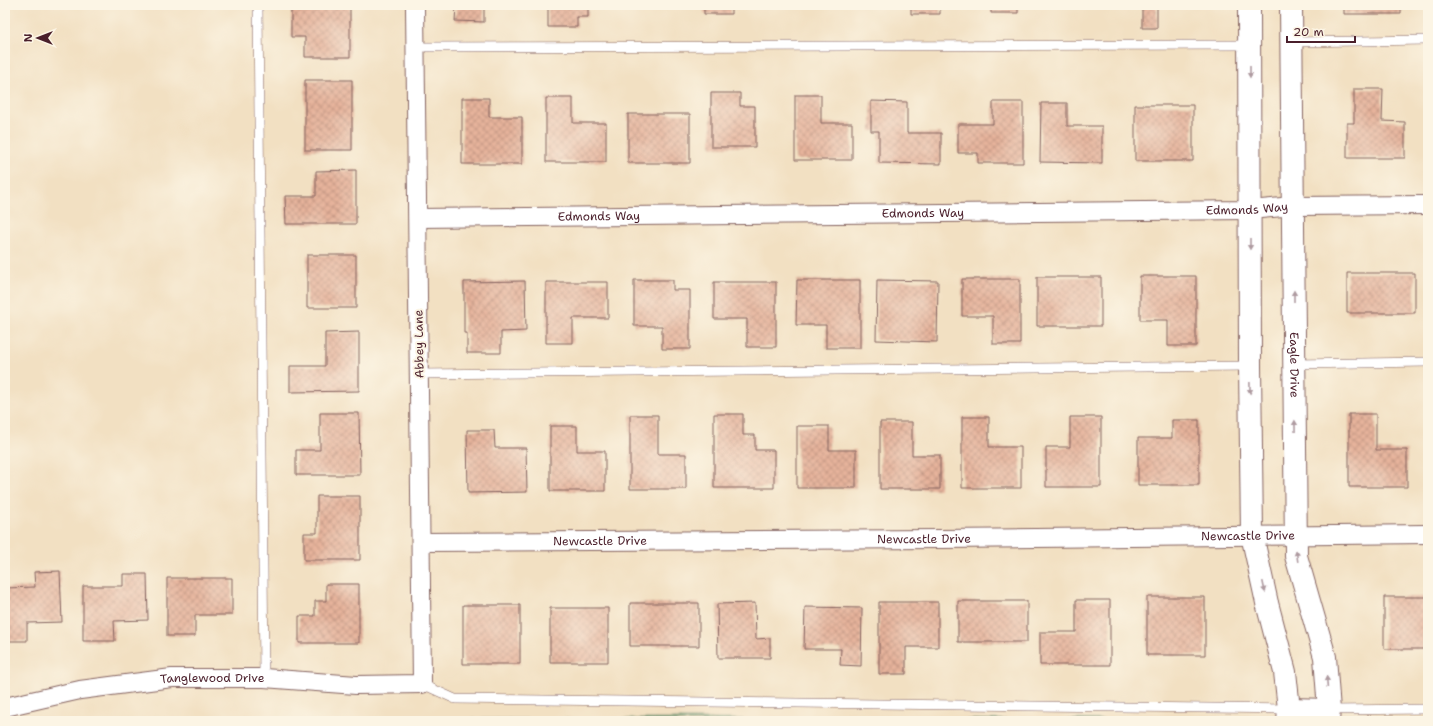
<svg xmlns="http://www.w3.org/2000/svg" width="1433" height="726" font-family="'Shantell Sans',sans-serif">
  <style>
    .park { fill: url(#park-tufts); stroke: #647b64 }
    .building { fill: url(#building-cross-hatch) }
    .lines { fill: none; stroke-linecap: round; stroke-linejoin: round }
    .service-casing { stroke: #856360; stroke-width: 10 }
    .minor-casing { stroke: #856360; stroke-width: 20 }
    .tertiary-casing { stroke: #856360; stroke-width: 24 }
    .service { stroke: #fff; stroke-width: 9 }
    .minor { stroke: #fff; stroke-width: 18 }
    .tertiary { stroke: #fff; stroke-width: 22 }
    .oneway { fill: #ae9aa0 }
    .labels { text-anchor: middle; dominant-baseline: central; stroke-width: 4; stroke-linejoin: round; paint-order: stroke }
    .street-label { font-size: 12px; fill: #4a1f2b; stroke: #fcf5e5 }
  </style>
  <defs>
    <pattern id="park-tufts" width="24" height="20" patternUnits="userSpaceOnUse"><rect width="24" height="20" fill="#7fd79c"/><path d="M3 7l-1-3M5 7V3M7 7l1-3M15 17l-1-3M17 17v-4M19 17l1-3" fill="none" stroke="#6fb887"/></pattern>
    <pattern id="building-cross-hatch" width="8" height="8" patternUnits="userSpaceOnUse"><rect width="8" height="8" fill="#e6b39b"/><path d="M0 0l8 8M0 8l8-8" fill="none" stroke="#bc917f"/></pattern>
  </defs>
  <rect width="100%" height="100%" fill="#fcf5e5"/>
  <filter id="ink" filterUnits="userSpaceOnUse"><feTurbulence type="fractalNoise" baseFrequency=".025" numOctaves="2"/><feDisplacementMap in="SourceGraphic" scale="8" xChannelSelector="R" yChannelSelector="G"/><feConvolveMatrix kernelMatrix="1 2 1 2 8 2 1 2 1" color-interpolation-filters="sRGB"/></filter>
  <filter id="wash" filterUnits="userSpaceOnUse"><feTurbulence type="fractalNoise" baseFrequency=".012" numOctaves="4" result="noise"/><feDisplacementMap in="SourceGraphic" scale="16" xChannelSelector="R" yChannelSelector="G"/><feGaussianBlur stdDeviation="0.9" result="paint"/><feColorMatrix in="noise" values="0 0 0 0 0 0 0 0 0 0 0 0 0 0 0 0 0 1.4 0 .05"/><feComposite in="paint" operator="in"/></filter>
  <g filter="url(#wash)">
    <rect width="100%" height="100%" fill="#f2e0c2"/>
    <path class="park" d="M428 719 1270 720V721H426Z"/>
    <g id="blocks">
      <path class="building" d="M291 5H350V57H305V37H291Z
        M456 5H484V22L455 21Z
        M548 5H588V17H577V27H548Z
        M704 5H731V14H704Z
        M911 5H940V14H911Z
        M991 5H1018V13H991Z
        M1142 5H1157V28H1142Z
        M1344 5H1401V14H1344Z
        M305 80H352V150H305Z
        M1354 89H1383L1382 121 1405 122V158H1347V123H1354Z
        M711 93H740V106H755V147H711Z
        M795 95H821V123H852V160H795Z
        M462 98H489V117H522V164H462Z
        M546 98H573V123H606V162H546Z
        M871 101 907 102V133H941V164L879 163V131H871Z
        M993 102H1023V163H978V153H958V124H993Z
        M1041 103H1067V126H1102V163L1040 162Z
        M1135 105H1193V161H1135Z
        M628 114H690V163H628Z
        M356 170V224H286L285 196H316V171Z
        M307 255H356V308H307Z
        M1347 273H1415V313H1347Z
        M1140 276H1196V346H1168V320H1140Z
        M1037 277H1101V326H1037Z
        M962 279H1020V344H993V316H962Z
        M634 280H673V290H690V349H662V326H634Z
        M797 280H860V348H826V325H796Z
        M877 280 938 281 937 342 876 340Z
        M525 281 526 331 501 332V353H467V333H464V282Z
        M546 282H608V318H573V343H546Z
        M714 282H776V347H747V319H714Z
        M359 332V391L290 392V366H325V333Z
        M320 413H359L360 475H296V450H320Z
        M714 414H743V435H755V450H774V488H714Z
        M1349 414H1376V450H1407V487H1349Z
        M630 415H658V454H686V489H630Z
        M962 417H989V447H1021V488H962Z
        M1070 417H1101V487H1046V447H1070Z
        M1172 420H1199V485H1138V438H1172Z
        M880 422H912V455H940V489H880Z
        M550 426H577V451H605V491H550Z
        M797 426H829V450H856V488H797Z
        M467 430H494L495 448H526L527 492 468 493Z
        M317 496H360V560H304V533H317Z
        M60 571 62 622 27 623V641H5V588L35 587 34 572Z
        M123 574H147L148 620 114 621 115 641H83V586H123Z
        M167 578H232V615H195V636H167Z
        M326 584H359V643H299V616H315V601H326Z
        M1147 597H1205V655H1147Z
        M1384 597H1428V649H1384Z
        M1076 600H1110V665H1040V632H1076Z
        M958 601H1027V642H958Z
        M879 602H938V647H906V674H879Z
        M630 603H699V646H630Z
        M755 603 756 639 770 638V658H718L717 604Z
        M463 605H520V664H463Z
        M805 607 862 608 861 666 840 665 841 649H804Z
        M550 608H608V662H550Z"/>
    </g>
  </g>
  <g filter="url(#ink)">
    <use href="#blocks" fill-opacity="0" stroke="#856360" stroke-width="1"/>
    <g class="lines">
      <defs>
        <path id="service" d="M258 5 264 678
          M1292 42 1428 40
          M416 47 1249 45
          M1294 364 1428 362
          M419 374 1250 366
          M422 684 455 699 1289 709
          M1329 710 1428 709"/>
        <g id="minor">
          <path id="s1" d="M418 218 1250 210 1293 206 1428 205"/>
          <path id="s2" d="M421 542 941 539 1428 534"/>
          <path id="s3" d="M5 707 80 690 172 678H264L356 685 422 684 415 5"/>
        </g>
        <g id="tertiary">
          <path d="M1249 5 1250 366 1252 535 1267 603 1285 672 1289 709 1288 721"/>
          <path id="s4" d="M1291 5 1296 556 1325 657 1329 710 1328 721"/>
          <path d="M1289 709 1329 710"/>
        </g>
      </defs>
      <use href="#service" class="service-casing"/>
      <use href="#minor" class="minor-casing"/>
      <use href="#tertiary" class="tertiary-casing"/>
      <use href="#service" class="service"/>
      <use href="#minor" class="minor"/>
      <use href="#tertiary" class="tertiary"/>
    </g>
    <defs><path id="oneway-solid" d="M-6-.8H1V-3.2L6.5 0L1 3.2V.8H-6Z"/></defs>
    <g class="oneway">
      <use href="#oneway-solid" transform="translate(1250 72) rotate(90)"/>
      <use href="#oneway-solid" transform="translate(1250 244) rotate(90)"/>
      <use href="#oneway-solid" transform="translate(1294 296) rotate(-90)"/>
      <use href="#oneway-solid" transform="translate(1250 388) rotate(89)"/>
      <use href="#oneway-solid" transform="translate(1295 426) rotate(-91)"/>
      <use href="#oneway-solid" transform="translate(1297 556) rotate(-98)"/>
      <use href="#oneway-solid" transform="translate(1264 587) rotate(78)"/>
      <use href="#oneway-solid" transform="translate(1327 682) rotate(-94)"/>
    </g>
  </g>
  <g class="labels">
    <g class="street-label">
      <text stroke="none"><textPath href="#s1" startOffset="829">Edmonds Way</textPath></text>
      <text stroke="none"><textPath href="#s1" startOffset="505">Edmonds Way</textPath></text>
      <text stroke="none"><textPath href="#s1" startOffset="181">Edmonds Way</textPath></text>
      <text transform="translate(419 344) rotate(-91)">Abbey Lane</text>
      <text stroke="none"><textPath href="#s4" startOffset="360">Eagle Drive</textPath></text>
      <text stroke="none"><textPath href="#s2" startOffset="827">Newcastle Drive</textPath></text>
      <text stroke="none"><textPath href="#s2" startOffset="503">Newcastle Drive</textPath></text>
      <text stroke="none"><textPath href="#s2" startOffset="179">Newcastle Drive</textPath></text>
      <text stroke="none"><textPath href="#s3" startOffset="210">Tanglewood Drive</textPath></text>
    </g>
  </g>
  <rect width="1433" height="726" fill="none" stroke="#fcf5e5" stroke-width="20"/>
  <g transform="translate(38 38) rotate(270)" stroke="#fcf5e5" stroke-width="3" paint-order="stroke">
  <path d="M0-3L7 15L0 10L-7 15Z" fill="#4a1f2b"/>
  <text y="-6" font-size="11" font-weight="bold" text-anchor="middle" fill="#4a1f2b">N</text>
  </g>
  <path d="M1287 36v6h68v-6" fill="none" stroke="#4a1f2b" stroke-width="2"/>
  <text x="1293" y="36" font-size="12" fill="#4a1f2b" stroke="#fcf5e5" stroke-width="3" paint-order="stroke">20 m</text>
</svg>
